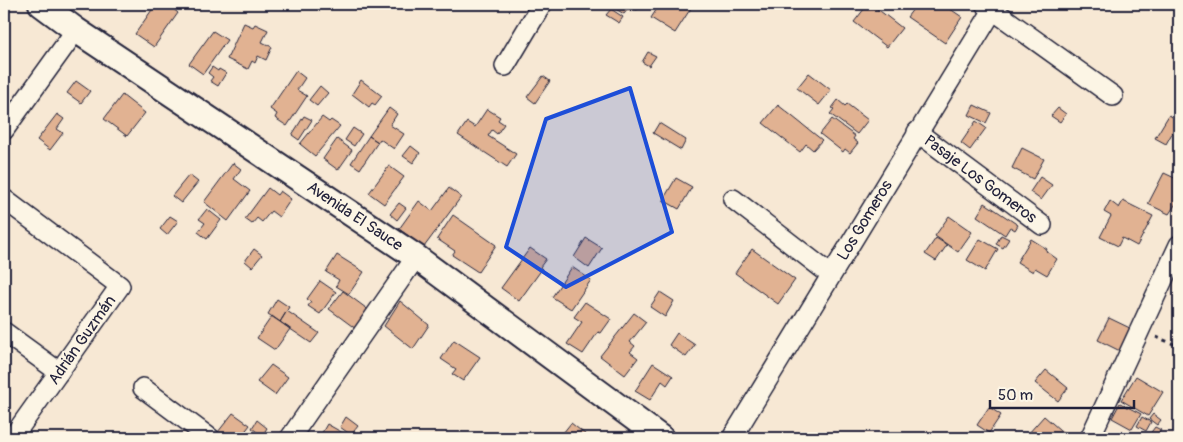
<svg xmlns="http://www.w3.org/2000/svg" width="1183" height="442" font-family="Pangolin,sans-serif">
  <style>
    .building { fill: #e1b292; stroke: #22223b }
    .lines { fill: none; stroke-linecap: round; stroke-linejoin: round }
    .minor-casing { stroke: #22223b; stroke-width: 22 }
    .tertiary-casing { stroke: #22223b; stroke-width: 28 }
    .path { stroke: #22223b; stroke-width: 3; stroke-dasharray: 4 4; stroke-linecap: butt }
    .minor { stroke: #fcf5e5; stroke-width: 19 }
    .tertiary { stroke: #fcf5e5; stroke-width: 24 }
    .marked { fill: #1d4ed8; fill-opacity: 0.2; stroke: #1d4ed8; stroke-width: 4; stroke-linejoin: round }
    .labels { text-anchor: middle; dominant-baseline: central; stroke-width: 4; stroke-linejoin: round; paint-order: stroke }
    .street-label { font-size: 16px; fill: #22223b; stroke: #fcf5e5 }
  </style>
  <rect width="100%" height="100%" fill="#f7e8d4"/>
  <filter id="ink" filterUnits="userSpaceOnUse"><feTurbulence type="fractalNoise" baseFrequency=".02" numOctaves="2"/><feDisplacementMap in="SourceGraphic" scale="10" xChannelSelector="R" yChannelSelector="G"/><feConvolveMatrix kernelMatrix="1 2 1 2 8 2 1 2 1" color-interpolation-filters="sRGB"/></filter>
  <g filter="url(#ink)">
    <path class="building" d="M156 4H170L171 7 178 13 154 47 135 34Z
      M617 4H649L646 8 640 5 637 10 633 7 630 11 628 9 624 14 614 8Z
      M660 4H683L691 8 675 33 651 18Z
      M868 4H871L902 28 887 47 854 22Z
      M917 4H943L962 17 945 43 907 17Z
      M611 9 623 17 619 23 606 15Z
      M244 23 253 27 255 24 268 30 262 42 272 47 266 60 258 56 255 63 252 61 248 69 227 59Z
      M213 31 227 40 203 74 189 64Z
      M648 52 656 56 649 66 642 62Z
      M212 67 218 71 219 69 226 73 218 86 210 81 213 77 208 73Z
      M296 71 305 78 297 90 307 96 287 126 275 118 277 114 270 109Z
      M809 73 831 90 819 105 797 88Z
      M543 76 550 81 535 103 527 97Z
      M361 80 382 96 375 105 372 103 369 107 352 94Z
      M76 81 90 91 81 103 67 93Z
      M320 86 328 93 317 106 309 100Z
      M122 95 145 113 127 136 104 119Z
      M838 100 845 106 847 104 868 120 857 134 830 114 834 109 832 108Z
      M778 105 822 140 813 150 806 144 800 152 763 123Z
      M974 105 991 113 986 123 969 115Z
      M389 108 397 114 390 125 404 134 394 149 380 139 378 142 369 136Z
      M1058 108 1066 114 1060 122 1051 116Z
      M487 109 500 117 498 120 504 124 497 134 492 130 488 136 516 154 507 167 458 135 467 122 475 127Z
      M57 114 64 119 57 129 63 133 50 150 37 140Z
      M1169 115 1179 121 1166 144 1155 138Z
      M304 116 312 120 299 140 292 135Z
      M322 117 329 122 331 120 340 126 315 156 300 144Z
      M832 119 855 136 853 139 858 143 850 153 845 149 843 152 820 134Z
      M976 121 986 128 970 150 961 143Z
      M659 123 686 140 681 150 653 133Z
      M353 128 362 134 354 146 345 140Z
      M369 136 378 142 360 169 351 163Z
      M337 139 352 150 338 170 323 159Z
      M411 146 420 153 413 163 403 156Z
      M1022 148 1044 159 1033 179 1012 168Z
      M233 163 241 169 234 179 250 191 228 221 204 202Z
      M389 166 404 177 384 204 369 193Z
      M1164 173 1179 180V203L1177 202 1169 214 1148 204Z
      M189 175 198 182 181 203 172 196Z
      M1040 177 1052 185 1041 200 1030 192Z
      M676 178 692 187 679 209 663 200Z
      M268 188 277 195 280 191 291 199 279 217 271 211 262 222 257 218 252 224 245 219Z
      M449 188 461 197 424 247 399 229 419 201 432 211Z
      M1110 201 1119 208 1123 201 1153 216 1137 246 1122 238 1118 246 1100 237 1111 216 1104 212Z
      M399 203 406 208 397 220 390 214Z
      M985 203 1018 225 1015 230 1010 227 1005 235 977 216Z
      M207 209 221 220 207 239 198 232 205 223 199 219Z
      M453 215 496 245 478 272 452 255 455 251 437 239Z
      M170 216 178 221 167 235 160 229Z
      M949 216 972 232 958 252 935 236Z
      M1001 235 1009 239 1003 248 996 244Z
      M586 238 602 248 589 268 574 257Z
      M936 238 947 245 936 261 925 254Z
      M980 239 998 249 985 271 967 260Z
      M1031 239 1047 249 1046 251 1057 259 1047 275 1035 268 1033 272 1017 262Z
      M530 248 546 259 540 267 542 269 519 301 501 288Z
      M254 249 262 255 252 267 245 261Z
      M752 249 795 280 778 304 735 273Z
      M337 255 364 272 349 294 336 286 339 280 326 272Z
      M572 267 591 280 571 309 552 297Z
      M320 281 336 292 320 314 308 306 311 302 307 299Z
      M343 291 370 311 356 329 329 309Z
      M660 292 674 301 665 317 650 307Z
      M277 299 289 307 280 322 268 314Z
      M400 301 429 325 413 349 384 326Z
      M585 302 611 319 601 333 598 332 583 354 567 344 582 322 574 317Z
      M287 311 319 333 311 343 280 322Z
      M634 313 646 322 630 342 635 346 630 352 638 358 625 375 600 356Z
      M272 316 290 329 275 350 257 338Z
      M1109 318 1134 330 1122 352 1098 340Z
      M677 333 695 345 686 357 669 345Z
      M454 340 480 357 463 381 452 374 456 369 441 359Z
      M653 363 673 376 667 385 662 381 650 400 635 391Z
      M271 365 288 377 275 395 257 382Z
      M1046 370 1068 388 1058 401 1035 383Z
      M1136 376 1163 392 1148 416 1121 400Z
      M1120 403 1141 414 1132 429 1112 418Z
      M989 407 1001 415 989 433 977 425Z
      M233 413 250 425 240 438H226L218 432Z
      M1153 414 1161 420 1157 425 1149 419Z
      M1044 416 1068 437 1067 438H1033L1028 434Z
      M346 417 358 426 351 435 340 427Z
      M1142 417 1151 422 1146 431 1137 426Z
      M257 420 267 428 262 436 252 428Z
      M571 423 590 438H559Z
      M327 424 350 437 349 438H319Z
      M1155 427 1161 430 1156 438 1149 435Z"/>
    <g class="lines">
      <defs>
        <g id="minor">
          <path d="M993 10 1113 96"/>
          <path d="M505 66 542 4"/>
          <path d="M4 130 76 30"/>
          <path id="s1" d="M917 132 1042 225"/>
          <path d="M4 199 120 286 12 438"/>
          <path d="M733 199 831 275"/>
          <path d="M4 332 59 372"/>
          <path d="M143 388 210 438"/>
          <path d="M290 438 416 257"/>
          <path id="s2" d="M732 438 993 10 985 4"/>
          <path d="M1090 438 1179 245"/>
        </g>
        <g id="tertiary">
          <path id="s3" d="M41 4 76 30 416 257 661 438"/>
        </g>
      </defs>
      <use href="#minor" class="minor-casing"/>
      <use href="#tertiary" class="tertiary-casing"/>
      <path class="path" d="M1156 337 1179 346"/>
      <use href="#minor" class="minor"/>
      <use href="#tertiary" class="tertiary"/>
    </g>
  </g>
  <path class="marked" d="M630 88 672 232 566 287 506 247 546 119Z"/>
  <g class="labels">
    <g class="street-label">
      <text stroke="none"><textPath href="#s1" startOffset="79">Pasaje Los Gomeros</textPath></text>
      <text stroke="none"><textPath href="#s3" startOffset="379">Avenida El Sauce</textPath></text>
      <text stroke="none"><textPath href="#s2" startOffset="255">Los Gomeros</textPath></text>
      <text transform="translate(82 340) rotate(-55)">Adrián Guzmán</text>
    </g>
  </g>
  <rect width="1183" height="442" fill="none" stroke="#fcf5e5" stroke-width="20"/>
  <rect x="10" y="10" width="1163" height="422" fill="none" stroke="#22223b" stroke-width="2" filter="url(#ink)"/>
  <path d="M990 400v8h144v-8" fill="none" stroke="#22223b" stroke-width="2.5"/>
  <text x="998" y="400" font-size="15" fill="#22223b" stroke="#fcf5e5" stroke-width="4" paint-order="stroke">50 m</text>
</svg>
